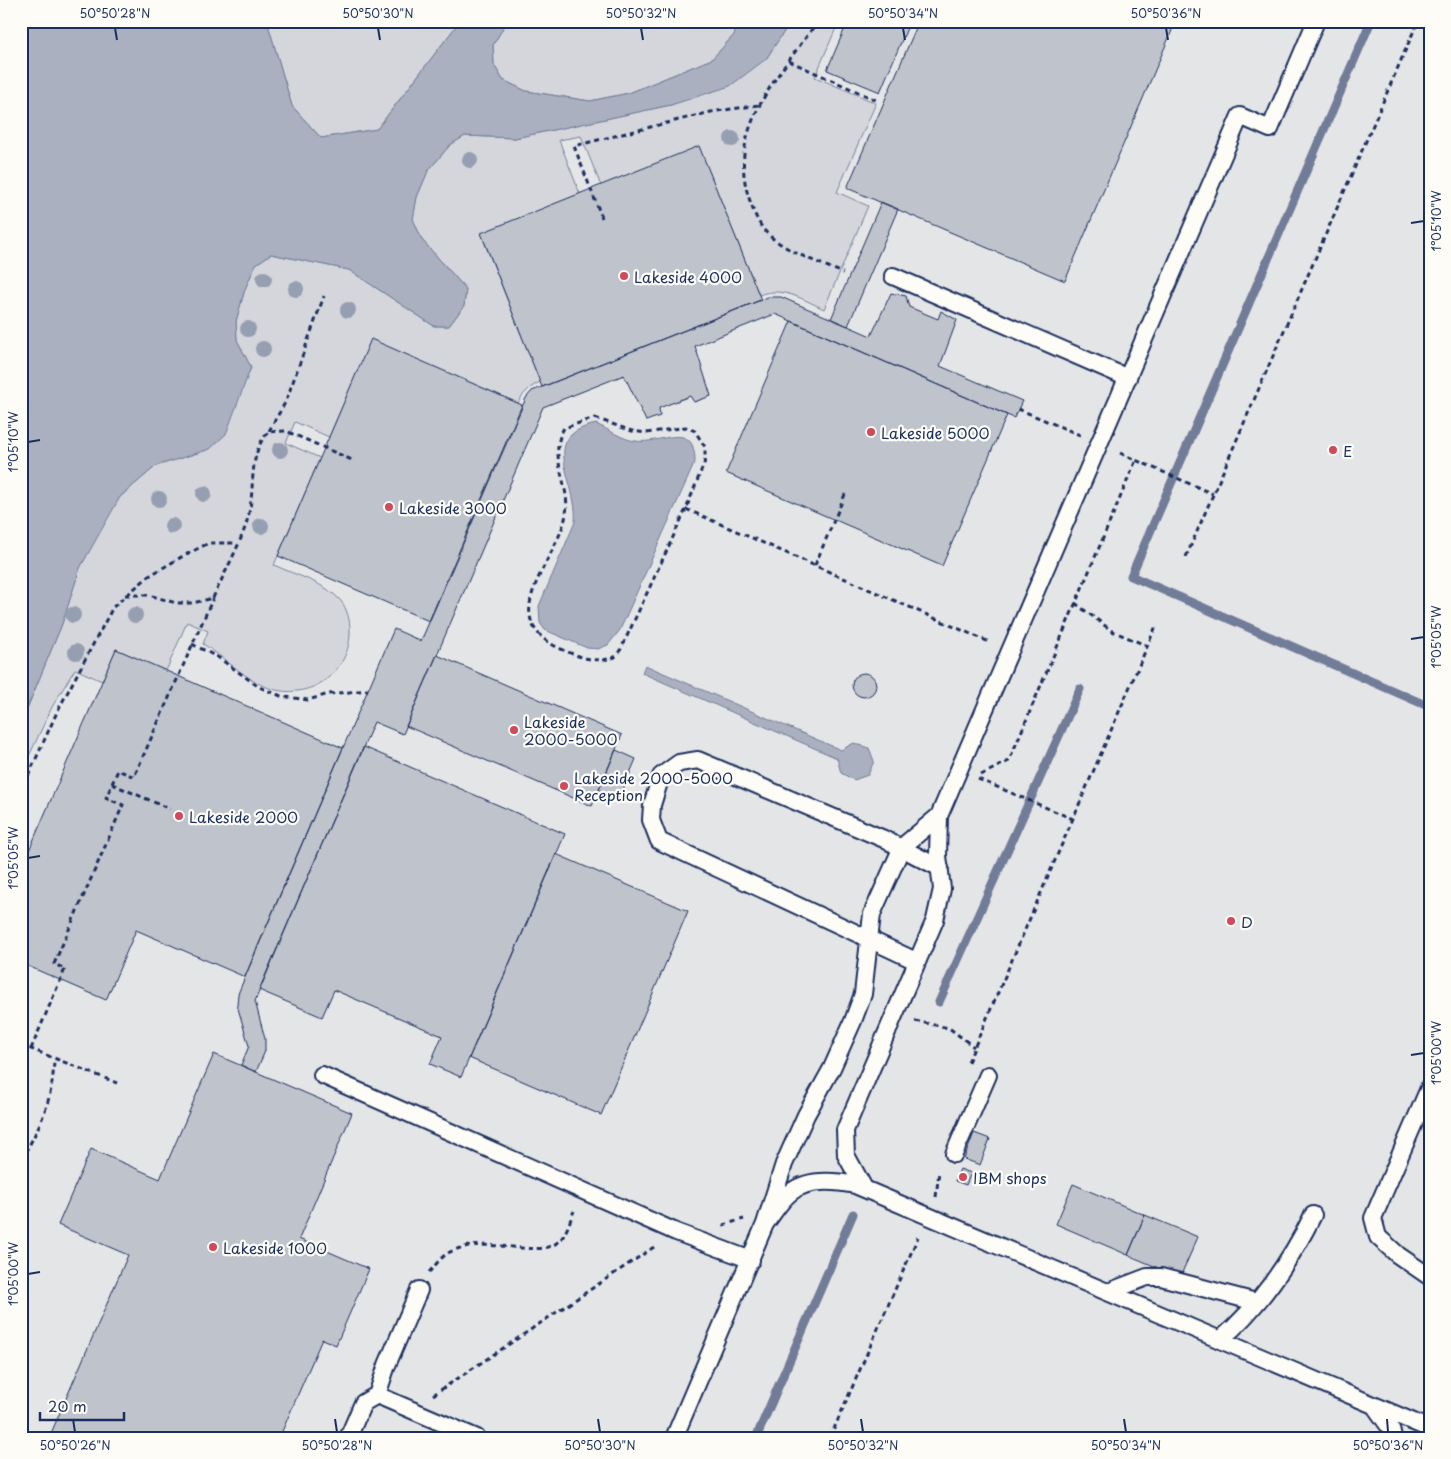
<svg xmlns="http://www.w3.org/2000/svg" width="1451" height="1459" font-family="'Playpen Sans',sans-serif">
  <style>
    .built { fill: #e4e5e6 }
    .green { fill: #d4d6db; stroke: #78829c }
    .water { fill: #aab0bf; stroke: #717c98 }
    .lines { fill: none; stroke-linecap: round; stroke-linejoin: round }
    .stream { stroke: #717c98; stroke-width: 9 }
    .building { fill: #bfc3cc; stroke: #1b2f5e }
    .lane-casing { stroke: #1b2f5e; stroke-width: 20 }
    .path { stroke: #1b2f5e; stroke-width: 3; stroke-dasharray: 5 4; stroke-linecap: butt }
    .lane { stroke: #fdfcf7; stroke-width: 16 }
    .tree { fill: #969fb1 }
    .ticks { fill: none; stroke: #1b2f5e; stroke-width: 2 }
    .poi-dot { fill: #d1495b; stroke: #fdfcf7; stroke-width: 2 }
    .labels { text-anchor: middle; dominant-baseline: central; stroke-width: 4.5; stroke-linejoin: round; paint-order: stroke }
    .poi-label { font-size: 15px; fill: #1b2f5e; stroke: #fdfcf7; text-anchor: start }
    .neatline { fill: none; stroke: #1b2f5e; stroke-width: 2 }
    .ticks-label { font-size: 12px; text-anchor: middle; fill: #1b2f5e }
  </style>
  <rect width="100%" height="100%" fill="#f4f4f1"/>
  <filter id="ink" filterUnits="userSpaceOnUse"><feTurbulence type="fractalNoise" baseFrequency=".02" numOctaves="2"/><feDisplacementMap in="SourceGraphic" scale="10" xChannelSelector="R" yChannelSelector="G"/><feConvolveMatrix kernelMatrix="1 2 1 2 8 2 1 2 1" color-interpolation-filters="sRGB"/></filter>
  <g filter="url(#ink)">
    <path class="built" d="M21 21H1430V1438H21Z"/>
    <path class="green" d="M267 21H460L377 129 321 138 292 106Z
      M507 21H740L734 35 712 59 629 93 590 101 526 91 503 80 494 65 493 45Z
      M791 21H839L815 77 876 103 837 192 868 206 824 309C802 299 782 286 759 295L699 147 601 186 581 136 559 140 580 194 481 234 540 382C530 387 523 393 518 403L371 340 329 437 295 422 286 443 320 458 274 565C295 575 326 583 341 601 347 609 350 620 350 630 351 672 310 702 269 688 247 681 224 657 203 644L208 631 187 622 166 671 116 649 102 681 75 669 52 707 21 773V723L62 624 80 568 104 522 120 497 156 466 210 449 251 368 237 340 236 321 245 289 256 264 271 254 349 270 434 326H449L464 306 466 289 422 240 413 219 417 197 428 171 450 145 465 136 515 138 671 105 766 59Z"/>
    <path class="water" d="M21 21H267L292 106 321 138 377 129 460 21H507L493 45 494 65 503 80 526 91 590 101 629 93 712 59 734 35 740 21H791L766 59 730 86 671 105 596 121 515 138 465 136 450 145 428 171 417 197 413 219 422 240 466 289 464 306 449 326H434L349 270 271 254 256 264 245 289 236 321 237 340 251 367 226 434 210 449 156 466 120 497 80 568 62 624 21 723Z
      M596 424C608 429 623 440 636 441 661 445 695 418 695 462L620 630 608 645 598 649 587 648 545 630 540 623 539 606 575 522C579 482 536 436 596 424Z
      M645 665 841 750 854 743 869 748 874 761 868 775 854 780 841 773 837 758 642 673Z"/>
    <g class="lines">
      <path class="stream" d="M1371 21 1131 576 1430 707
        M939 1002 1080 689
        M756 1438 853 1214"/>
    </g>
    <path class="building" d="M848 21H910L880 92 827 70Z
      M919 21H1176L1065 281 847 188Z
      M699 146 761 300 542 387 481 233Z
      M881 202 898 209 848 326 831 319Z
      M891 293 906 296 909 307 938 319 941 311 957 320 940 366 1022 401 1014 418 775 314 695 346 711 396 694 402 690 396 659 408 660 416 646 421 624 375 543 407 403 734 374 722 255 1001 265 1039V1051L256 1072 241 1065 249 1046 237 1005 238 994 252 960 394 629 421 641 526 398 532 391 768 297H781L871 336Z
      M791 321 1007 415 942 566 726 473Z
      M371 339 522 405 429 621 278 556Z
      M116 649 343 748 245 977 136 930 106 1000 21 963V869Z
      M437 655 622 735 592 806 406 726Z
      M852 685a12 12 0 1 1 24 0a12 12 0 1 1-24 0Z
      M364 747 565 834 461 1077 430 1064 442 1036 334 990 322 1017 259 990Z
      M616 750 636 759 619 799 599 790Z
      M556 854 688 911 601 1115 469 1058Z
      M214 1054 352 1113 299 1239 369 1269 336 1345 322 1339 280 1436 285 1438H49L128 1255 58 1225 91 1149 160 1179Z
      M974 1133 990 1139 980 1165 964 1159Z
      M960 1169 971 1173 966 1185 955 1181Z
      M1073 1184 1145 1215 1128 1255 1056 1224Z
      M1145 1215 1198 1237 1180 1277 1128 1255Z"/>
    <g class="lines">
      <defs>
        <path id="lane" d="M893 276 1128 378
          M916 961 659 841 651 820 652 805 661 776 679 763 698 760 884 839 940 868
          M322 1075 676 1232 751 1260
          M1430 1086 1373 1218 1378 1237 1398 1255 1430 1277
          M954 1154 988 1075
          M864 1188 846 1155 845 1130 935 920 942 889 938 856 939 816 1240 116 1270 129 1316 21
          M765 1224C772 1215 780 1201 790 1193 807 1178 835 1181 855 1185L1430 1429
          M1108 1292 1147 1277H1161L1256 1302
          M1220 1340C1258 1308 1291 1260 1313 1215
          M377 1395 387 1365 419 1290
          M1376 1408 1391 1429 1393 1438
          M348 1438 363 1403 377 1395 477 1438
          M674 1438 765 1224 784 1164 806 1115 832 1068 853 1021 863 994 872 914 902 847 939 816"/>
      </defs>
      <use href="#lane" class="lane-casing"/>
      <path class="path" d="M818 21C780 74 726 129 749 198 754 213 759 227 771 237 792 254 820 263 843 273
        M789 61 876 100
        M602 218 574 146 711 112 759 105
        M1018 409 1080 435
        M595 418 632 431 646 433 686 427 695 431 705 447V461L686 509 621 649 615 657C595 664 580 657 561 649 491 618 559 559 566 514 571 484 547 456 564 428Z
        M269 431 286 401 324 296
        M1120 453 1213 494
        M686 509 989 642
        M1186 557 1418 21
        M815 565 846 492
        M125 595H149L176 603H193L213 598C224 573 242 542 248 517 256 488 247 456 268 432L286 431 352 460
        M1075 603 1112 631 1148 646
        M192 644 219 658 259 687 281 696 308 700 329 694 368 690
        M981 775 1009 761 1136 460
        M978 779 1073 819
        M112 784 170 809
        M21 792 57 712 113 607 149 576 183 556 209 543H237
        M915 1021 949 1028 974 1047
        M21 1045 117 1083
        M31 1049 65 969 54 964 123 805 106 798 118 770 134 777 213 598
        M968 1062 1156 626
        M21 1160C41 1125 53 1100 54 1059
        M936 1197 939 1171
        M723 1225 744 1219
        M429 1272C435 1266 441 1257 448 1253 484 1233 537 1260 558 1242 566 1236 570 1220 574 1211
        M433 1395 654 1247
        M830 1438 918 1237"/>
      <use href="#lane" class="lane"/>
    </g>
    <g class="tree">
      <circle cx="732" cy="139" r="8"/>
      <circle cx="470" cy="160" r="8"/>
      <circle cx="264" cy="279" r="8"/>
      <circle cx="296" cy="289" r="8"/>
      <circle cx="348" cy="310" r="8"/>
      <circle cx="248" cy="329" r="8"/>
      <circle cx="263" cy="349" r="8"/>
      <circle cx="280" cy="450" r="8"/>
      <circle cx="204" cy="494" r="8"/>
      <circle cx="159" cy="499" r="8"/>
      <circle cx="172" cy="526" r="8"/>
      <circle cx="261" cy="526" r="8"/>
      <circle cx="73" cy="615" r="8"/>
      <circle cx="135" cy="615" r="8"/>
      <circle cx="76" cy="652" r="8"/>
    </g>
  </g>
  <path class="ticks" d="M115 28 117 40M378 28 380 40M641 28 643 40M903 28 905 40M1166 28 1168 40M1411 223 1424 221M28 442 40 440M1411 639 1424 637M28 858 40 856M1411 1055 1424 1053M28 1274 40 1272M73 1419 75 1432M335 1419 337 1432M598 1419 600 1432M861 1419 863 1432M1124 1419 1126 1432M1387 1419 1388 1432"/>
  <g class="poi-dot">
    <circle cx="624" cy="276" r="5"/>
    <circle cx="871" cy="432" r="5"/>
    <circle cx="1333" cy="450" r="5"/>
    <circle cx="389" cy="507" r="5"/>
    <circle cx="514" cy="730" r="5"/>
    <circle cx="564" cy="786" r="5"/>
    <circle cx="179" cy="816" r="5"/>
    <circle cx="1231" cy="921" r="5"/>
    <circle cx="963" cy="1177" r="5"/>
    <circle cx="213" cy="1247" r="5"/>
  </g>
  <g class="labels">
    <g class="poi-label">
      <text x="634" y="276">Lakeside 4000</text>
      <text x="881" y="432">Lakeside 5000</text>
      <text x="1343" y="450">E</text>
      <text x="399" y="507">Lakeside 3000</text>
      <text x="524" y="721">Lakeside<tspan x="524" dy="17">2000-5000</tspan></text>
      <text x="574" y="777">Lakeside 2000-5000<tspan x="574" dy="17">Reception</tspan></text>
      <text x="189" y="816">Lakeside 2000</text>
      <text x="1241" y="921">D</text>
      <text x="973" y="1177">IBM shops</text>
      <text x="223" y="1247">Lakeside 1000</text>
    </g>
  </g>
  <rect width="1451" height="1459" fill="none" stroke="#fdfcf7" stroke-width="55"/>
  <path d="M40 1412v8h84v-8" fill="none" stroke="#1b2f5e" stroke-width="2.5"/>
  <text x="48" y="1412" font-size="15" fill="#1b2f5e" stroke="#fdfcf7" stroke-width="4" paint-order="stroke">20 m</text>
  <rect x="28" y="28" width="1396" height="1404" class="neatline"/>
  <g class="ticks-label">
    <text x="115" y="18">50°50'28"N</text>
    <text x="378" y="18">50°50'30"N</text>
    <text x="641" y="18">50°50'32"N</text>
    <text x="903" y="18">50°50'34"N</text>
    <text x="1166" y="18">50°50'36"N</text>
    <text transform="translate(1437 221) rotate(-90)" y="4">1°05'10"W</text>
    <text transform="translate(14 442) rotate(-90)" y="4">1°05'10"W</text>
    <text transform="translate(1437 637) rotate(-90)" y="4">1°05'05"W</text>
    <text transform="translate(14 858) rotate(-90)" y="4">1°05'05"W</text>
    <text transform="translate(1437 1053) rotate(-90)" y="4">1°05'00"W</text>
    <text transform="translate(14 1274) rotate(-90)" y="4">1°05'00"W</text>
    <text x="75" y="1450">50°50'26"N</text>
    <text x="337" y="1450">50°50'28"N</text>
    <text x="600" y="1450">50°50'30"N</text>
    <text x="863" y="1450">50°50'32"N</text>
    <text x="1126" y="1450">50°50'34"N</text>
    <text x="1388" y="1450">50°50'36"N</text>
  </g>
</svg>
